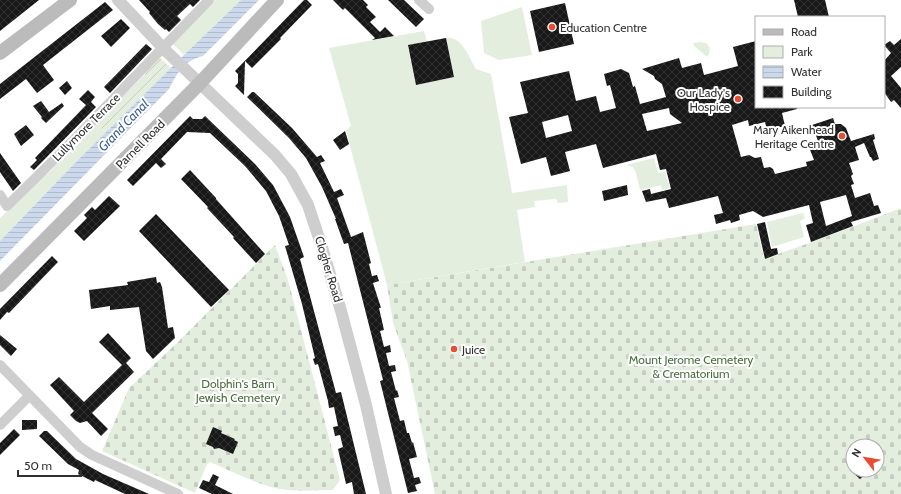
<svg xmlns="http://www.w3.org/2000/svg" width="901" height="494" font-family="Cabin,sans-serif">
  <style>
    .green { fill: #e4eedf }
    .cemetery { fill: url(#cemetery-stones); fill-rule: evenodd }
    .garden { fill: url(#garden-furrows) }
    .water { fill: url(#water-rules) }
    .building { fill: url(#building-cross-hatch); fill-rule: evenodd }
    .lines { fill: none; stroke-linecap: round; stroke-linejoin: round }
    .minor { stroke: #cecece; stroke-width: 10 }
    .tertiary { stroke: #cecece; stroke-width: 12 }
    .secondary { stroke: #bbb; stroke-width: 14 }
    .poi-dot { fill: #e84d34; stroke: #fff; stroke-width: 1.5 }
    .labels { text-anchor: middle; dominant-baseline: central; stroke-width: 4; stroke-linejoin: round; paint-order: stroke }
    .poi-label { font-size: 12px; fill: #313131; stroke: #fff; text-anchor: start }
    .street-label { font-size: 12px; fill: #313131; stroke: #fff }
    .park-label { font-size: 12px; fill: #4a6e3d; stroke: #fff }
    .water-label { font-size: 13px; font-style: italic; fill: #3d6095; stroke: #fff }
  </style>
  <defs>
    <pattern id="cemetery-stones" width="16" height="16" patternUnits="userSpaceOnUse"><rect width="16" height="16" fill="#e4eedf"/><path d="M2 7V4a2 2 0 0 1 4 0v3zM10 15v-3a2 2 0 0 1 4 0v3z" fill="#c4cdc0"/></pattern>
    <pattern id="garden-furrows" width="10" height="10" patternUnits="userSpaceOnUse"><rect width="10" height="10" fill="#e4eedf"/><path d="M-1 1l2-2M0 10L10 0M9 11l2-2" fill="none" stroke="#c4cdc0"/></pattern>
    <pattern id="water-rules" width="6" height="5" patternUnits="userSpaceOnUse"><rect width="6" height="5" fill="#ccd9ed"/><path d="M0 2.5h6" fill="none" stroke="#b0bbcc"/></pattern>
    <pattern id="building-cross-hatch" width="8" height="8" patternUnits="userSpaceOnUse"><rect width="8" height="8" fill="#181818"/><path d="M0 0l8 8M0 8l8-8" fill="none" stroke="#313131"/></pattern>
  </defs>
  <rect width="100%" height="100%" fill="#fff"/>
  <path class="green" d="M215 0H241L184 55 172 43Z
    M522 7 532 55 499 60 484 53 481 21Z
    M424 31 427 42 408 47 416 85 454 77 446 38C462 35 469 58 476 69L491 74 512 193 567 185 568 202 558 203 556 199 534 201 535 207 517 210 525 262 387 285 346 131 351 126 329 48Z
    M700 42 706 43 710 48 709 54 707 57 694 46 693 43Z
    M95 122 106 133 74 164 0 241V218L43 177C54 170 59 160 68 152 73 146 84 144 84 134Z
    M654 158 658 173 665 172 670 188 662 190 661 185 640 190 636 173 633 167 626 165Z
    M803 213 805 218 800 221 804 237 772 247 767 222Z"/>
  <path class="cemetery" d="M901 208V494H435L407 361 393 323 387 285 756 224 764 259 826 237ZM853 446H877V470H853Z
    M275 245 288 280 340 480 333 490C316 490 297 492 280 489 256 484 233 472 210 462L207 464 195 493 102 451 129 388 177 343Z"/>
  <path class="garden" d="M159 57 171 68 106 133 95 122 101 116 104 117 110 111 109 109 117 101H119L145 75 146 69Z"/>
  <path class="water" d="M241 0H259L203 56C183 61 178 72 169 89L0 261V241L74 164 184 55Z"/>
  <path class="building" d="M0 0H39L0 31Z
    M139 0H200L193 7 190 4 177 16 181 20 169 32 166 29 165 30 158 24 149 13 150 12Z
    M304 0H307L312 5 280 38 281 39 252 68 245 61 244 95 235 86 238 83V74L235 71Z
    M333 0H363L368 5 366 7 376 17 370 22 380 32 385 27 394 36 372 40 375 38 345 8 343 10Z
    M388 0H404L424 19 416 27Z
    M794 0H825L829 17H798Z
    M105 2 113 10 43 65 54 80 37 93 26 79 0 99V84Z
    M565 3 574 44 539 52 530 11Z
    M121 19 130 28 111 47 101 36Z
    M446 38 454 77 416 85 408 45Z
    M901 39V67L891 76 901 88V108L894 100 891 102 884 92V61L891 53 884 45 890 41 894 45Z
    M756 41V107H797V109L782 113 785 126 767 130 765 122 749 126 748 120 732 125 741 157 749 155 755 158 761 157 764 168 770 167 773 169 775 174 807 166 806 162 814 160 809 147 811 143 818 141 812 125 833 118 835 124H841L846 128 851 141 874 134 875 139 873 140 879 159 873 161 871 157H870L864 143 855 147 859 160 849 163 853 174 851 176 854 184 851 185 855 198 870 193 874 206 878 205 881 213 851 222 853 226 811 242 806 225 813 223 809 205 763 217 753 211 739 215 740 220 731 223 730 220 716 224 714 215 723 213 718 196 669 208 666 198 646 202 642 191 650 189 651 194 671 189 666 169 660 170 656 154 603 168 596 144 565 152 570 171 551 176 546 157 521 164 509 117 528 113 520 82 569 71 576 101 596 96 600 112 616 108 610 85 607 86 604 74 621 69 629 73 633 87 635 86 640 104 666 97 662 84 655 79 654 76 642 69 679 58 682 68 701 63 704 75 738 66 733 47ZM669 108 670 114 682 123 647 131 642 114ZM568 115 572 131 546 138 542 122ZM846 195 852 216 826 226 820 202Z
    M146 44 152 49 110 93 104 87Z
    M67 81 72 88 65 95 59 88Z
    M88 90 95 97 91 102 96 107 34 170 30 167 37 160 35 158 86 105 79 99Z
    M252 92H254L292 128 317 157 321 155 325 161 320 163 334 192 341 189 344 195 337 198 351 237 363 232 371 263 369 264 372 276 377 275 379 281 373 283 381 308H379L384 330 380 331 384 347 390 345 391 352 386 353 389 366 395 365 396 371 391 372 396 391 397 390 399 397 394 398 400 421 404 420 407 433H409L412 443 413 442 417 457 409 459 414 478 419 477 421 483 415 485 417 491 408 493 380 381 383 380 348 243 344 244 335 219H336L322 187 306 158 289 138 247 97Z
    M41 101 49 112 62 103 64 106 46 123 41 118 42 117 33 106Z
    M190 116 193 119H202L205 116 255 164 273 185 290 217 304 257 300 259 336 393 341 392 366 494H354L352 482 346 484 338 449 343 447 340 435 335 436 333 427 338 426 334 407 329 408 328 401 318 364 315 365 313 359 315 358 302 304 285 246 289 245 279 216 266 191 245 166 210 133 187 132 161 159 166 164 161 168 156 163 133 186 127 180Z
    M26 125 34 135 21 146 14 134Z
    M345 131 349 144 340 150 333 140Z
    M0 153 21 183 13 191 0 172Z
    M190 170 216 198V199L265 254 256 263 233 238 234 237 207 208 208 207 181 179Z
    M627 185 628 195 604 201 602 191Z
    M109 196 120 206 84 241 74 231 87 218 84 215 92 207 95 210Z
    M156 214 229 290 211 307 139 231Z
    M765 222 771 249 777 248 778 254 765 259 757 224Z
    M52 256 58 262 9 313 7 312 0 320V309Z
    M156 277 157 283 160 282 162 287 168 328 173 327 175 338 153 359 146 351 139 307 110 310V306L91 309 89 290 128 285 127 282Z
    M108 333 131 358 126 363 134 372 92 413 108 429 101 436 87 421 80 423 76 421 70 415 74 411 50 385 59 377 84 402 122 365 99 342Z
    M0 335 17 349 11 356 0 345Z
    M22 420H37V429L22 430Z
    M213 427 222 431 221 433 235 439 234 440 238 442 233 454 219 448 214 449 213 447 206 444Z
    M14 429 20 435 0 455V443Z
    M44 431H47L76 459 103 474 149 494H125L95 480 94 482 78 474 79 470 68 464 39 436Z
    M850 470H860L865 474 860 479Z
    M213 474 219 477 215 485 233 494H212L199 488 203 480 209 482Z"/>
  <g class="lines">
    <path class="minor" d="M419 0 429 9
      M0 195 7 206 65 149 209 0
      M0 365 80 447 92 455 178 494
      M0 425 29 396"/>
    <path class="tertiary" d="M118 0 166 51 275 155 291 174 308 205 321 244 341 311 366 405 386 494"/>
    <path class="secondary" d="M0 53 70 0
      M0 285 200 83 277 0"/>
  </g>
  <g class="poi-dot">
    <circle cx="552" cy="27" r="4"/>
    <circle cx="738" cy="99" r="4"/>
    <circle cx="842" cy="136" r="4"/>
    <circle cx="454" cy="349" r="4"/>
  </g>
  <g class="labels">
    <g class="poi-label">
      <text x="560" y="27">Education Centre</text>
      <text x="730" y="92" text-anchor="end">Our Lady's<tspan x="730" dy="14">Hospice</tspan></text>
      <text x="834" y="129" text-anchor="end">Mary Aikenhead<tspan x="834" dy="14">Heritage Centre</tspan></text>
      <text x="462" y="349">Juice</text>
    </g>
    <g class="street-label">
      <text transform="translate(86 127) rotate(-45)">Lullymore Terrace</text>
      <text transform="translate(140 144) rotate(-45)">Parnell Road</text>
      <text transform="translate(329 269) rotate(73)">Clogher Road</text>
    </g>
    <g class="park-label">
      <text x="691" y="359">Mount Jerome Cemetery<tspan x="691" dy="14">&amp; Crematorium</tspan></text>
      <text x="238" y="383">Dolphin's Barn<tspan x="238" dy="14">Jewish Cemetery</tspan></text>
    </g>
    <g class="water-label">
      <text transform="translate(123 125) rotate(-46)">Grand Canal</text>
    </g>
  </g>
  <rect x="755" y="16" width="130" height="92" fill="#ffffff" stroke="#adadad"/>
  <rect x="763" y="29" width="20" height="6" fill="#bbbbbb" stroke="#adadad"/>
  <text x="791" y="36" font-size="12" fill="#313131">Road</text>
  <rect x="763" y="46" width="20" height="12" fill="#e4eedf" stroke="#adadad"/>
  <text x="791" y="56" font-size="12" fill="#313131">Park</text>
  <rect x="763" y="66" width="20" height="12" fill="url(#water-rules)" stroke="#adadad"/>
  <text x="791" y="76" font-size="12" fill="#313131">Water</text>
  <rect x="763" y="86" width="20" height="12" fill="url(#building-cross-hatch)" stroke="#adadad"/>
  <text x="791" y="96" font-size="12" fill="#313131">Building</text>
  <g transform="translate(865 458) rotate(301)"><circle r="19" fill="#ffffff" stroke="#adadad"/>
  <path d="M0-3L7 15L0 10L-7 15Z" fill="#e84d34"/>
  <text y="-6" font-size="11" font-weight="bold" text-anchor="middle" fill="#313131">N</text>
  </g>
  <path d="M18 470v6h63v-6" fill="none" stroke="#313131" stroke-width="2"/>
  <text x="24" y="470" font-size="12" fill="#313131" stroke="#ffffff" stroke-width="3" paint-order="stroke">50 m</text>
</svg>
